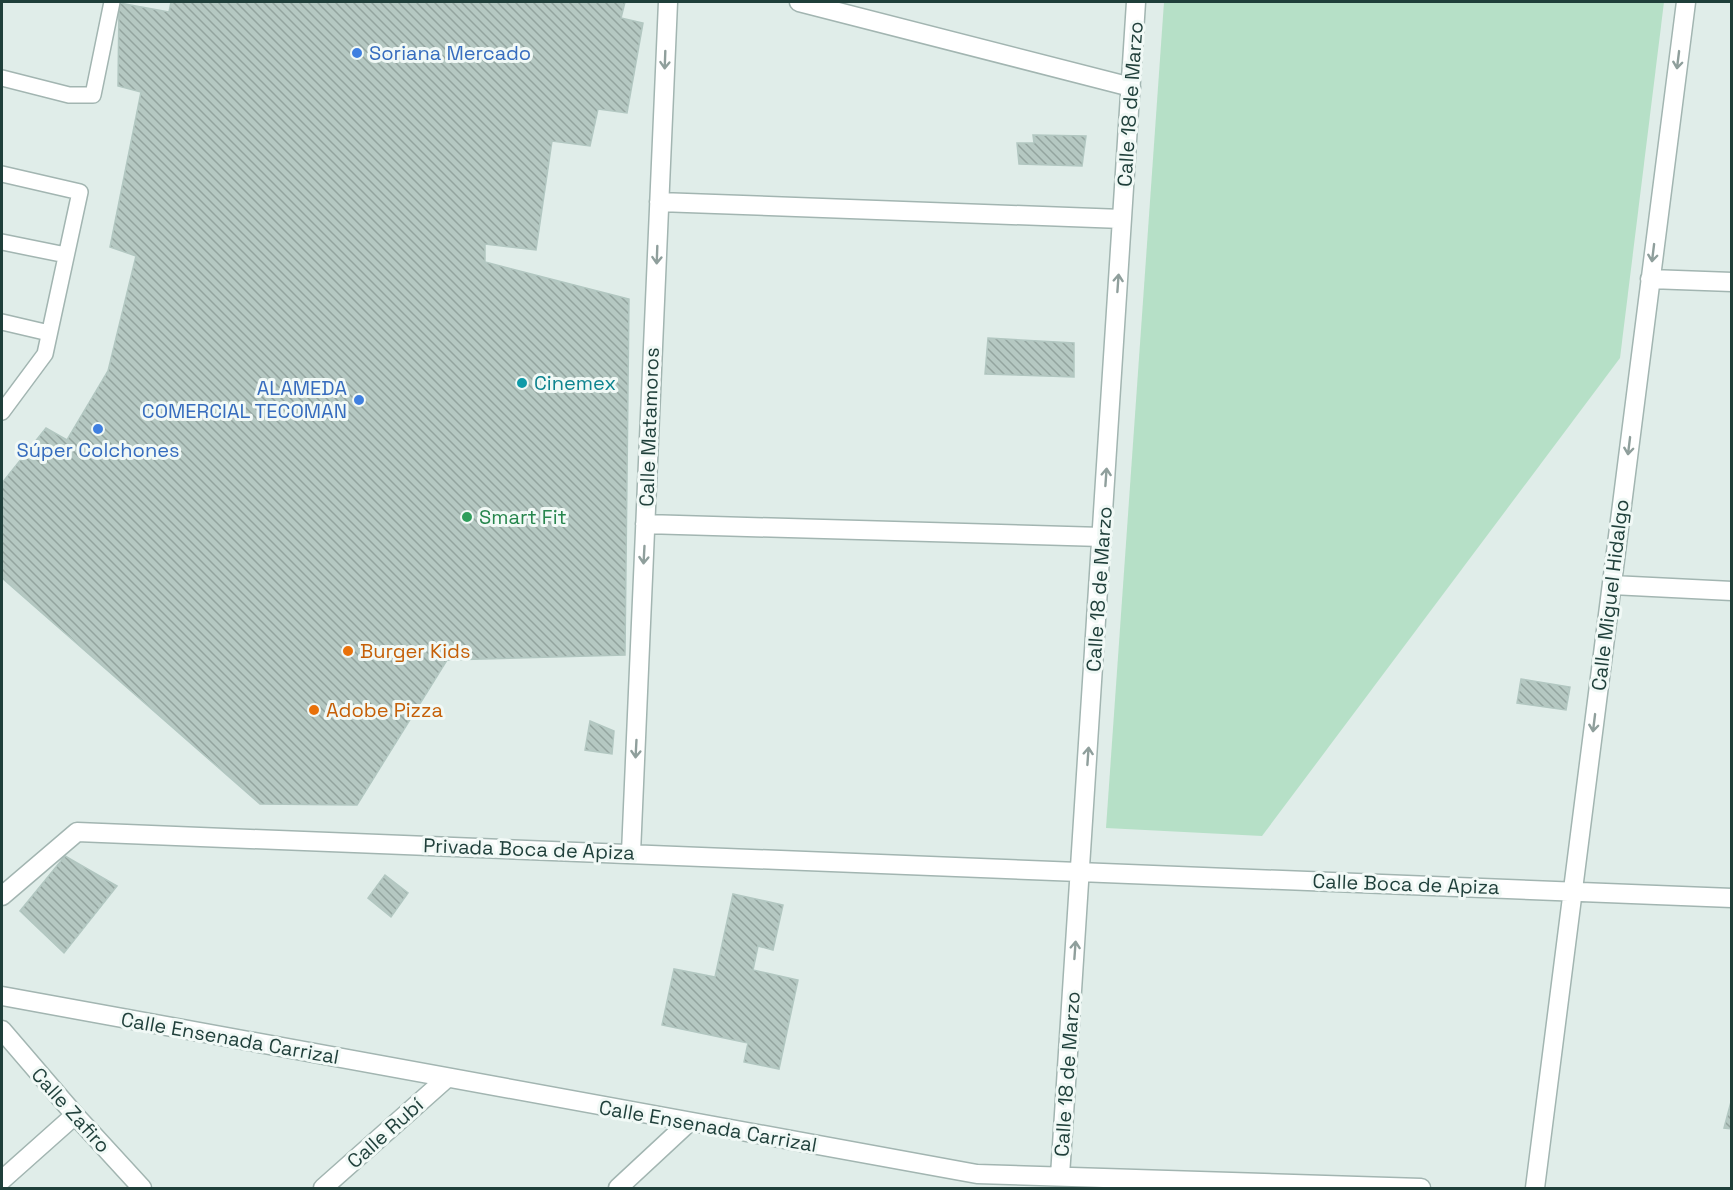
<svg xmlns="http://www.w3.org/2000/svg" width="1733" height="1190" font-family="'Space Grotesk',sans-serif">
  <style>
    .grass { fill: #b6e0c7 }
    .building { fill: url(#building-back-hatch); stroke: #b2c7c1; stroke-width: 1.5 }
    .lines { fill: none; stroke-linecap: round; stroke-linejoin: round }
    .lane-casing { stroke: #a2b5b1; stroke-width: 18 }
    .street-casing { stroke: #a2b5b1; stroke-width: 21 }
    .lane { stroke: #fff; stroke-width: 15 }
    .street { stroke: #fff; stroke-width: 18 }
    .oneway { stroke: #8f9f9c }
    .shop-dot { fill: #3f7fe0; stroke: #f1f9f6; stroke-width: 2 }
    .culture-dot { fill: #0f9aa8; stroke: #f1f9f6; stroke-width: 2 }
    .leisure-dot { fill: #2e9e5b; stroke: #f1f9f6; stroke-width: 2 }
    .food-dot { fill: #e8710a; stroke: #f1f9f6; stroke-width: 2 }
    .labels { text-anchor: middle; dominant-baseline: central; stroke-width: 6; stroke-linejoin: round; paint-order: stroke }
    .shop-label { font-size: 20px; fill: #366cbe; stroke: #f1f9f6; text-anchor: start }
    .street-label { font-size: 20px; fill: #1f3f3a; stroke: #f1f9f6 }
    .culture-label { font-size: 20px; fill: #0d838f; stroke: #f1f9f6; text-anchor: start }
    .leisure-label { font-size: 20px; fill: #27864d; stroke: #f1f9f6; text-anchor: start }
    .food-label { font-size: 20px; fill: #c56008; stroke: #f1f9f6; text-anchor: start }
  </style>
  <defs>
    <pattern id="building-back-hatch" width="6" height="6" patternUnits="userSpaceOnUse" patternTransform="scale(1.5)"><rect width="6" height="6" fill="#b5c8c2"/><path d="M-1 5l2 2M0 0l6 6M5-1l2 2" fill="none" stroke="#93a49f"/></pattern>
  </defs>
  <rect width="100%" height="100%" fill="#e0ede9"/>
  <path class="grass" d="M1164 2H1664L1620 358 1262 836 1106 828Z"/>
  <path class="building" d="M171 2H625L621 18 643 23 627 113 598 109 590 146 552 141 536 250 485 244V262L629 299 625 655 447 660 357 805 260 804 2 578V483L46 428 67 440 108 371 136 256 110 247 141 92 118 86 119 3 169 12Z
    M1033 135 1086 136 1082 166 1019 164 1017 143H1034Z
    M988 338 1074 343V377L985 374Z
    M1521 679 1570 687 1566 710 1517 703Z
    M590 721 614 731 612 754 585 750Z
    M65 856 117 886 64 953 20 911Z
    M385 875 408 893 391 917 368 898Z
    M733 894 783 905 773 950 758 946 753 970 798 980 779 1069 744 1062 748 1043 662 1025 674 969 715 977Z
    M1732 1098V1129L1724 1128Z"/>
  <g class="lines">
    <defs>
      <path id="lane" d="M2 78 69 95H93L112 2
        M2 174 80 192 45 354 2 412
        M2 242 66 255
        M2 322 49 333"/>
      <path id="street" d="M799 2 1131 87
        M659 202 1122 219
        M1650 279 1732 282
        M645 524 1102 537
        M1612 585 1732 591
        M631 853 668 2
        M2 896 77 832 1732 898
        M2 996 977 1174 1421 1188
        M2 1030 75 1115 142 1188
        M1060 1176 1136 2
        M2 1180 75 1115
        M323 1188 447 1078
        M618 1188 688 1123
        M1535 1188 1686 2"/>
    </defs>
    <use href="#lane" class="lane-casing"/>
    <use href="#street" class="street-casing"/>
    <use href="#lane" class="lane"/>
    <use href="#street" class="street"/>
  </g>
  <defs><path id="oneway-shaft" d="M-6 0H5M1.5-3L5.5 0L1.5 3" fill="none" stroke-width="1.6" stroke-linecap="round" stroke-linejoin="round" transform="scale(1.5)"/></defs>
  <g class="oneway">
    <use href="#oneway-shaft" transform="translate(665 60) rotate(92)"/>
    <use href="#oneway-shaft" transform="translate(1678 60) rotate(97)"/>
    <use href="#oneway-shaft" transform="translate(1653 253) rotate(97)"/>
    <use href="#oneway-shaft" transform="translate(657 255) rotate(92)"/>
    <use href="#oneway-shaft" transform="translate(1118 283) rotate(-86)"/>
    <use href="#oneway-shaft" transform="translate(1629 446) rotate(97)"/>
    <use href="#oneway-shaft" transform="translate(1106 477) rotate(-86)"/>
    <use href="#oneway-shaft" transform="translate(644 555) rotate(93)"/>
    <use href="#oneway-shaft" transform="translate(1594 723) rotate(97)"/>
    <use href="#oneway-shaft" transform="translate(636 749) rotate(93)"/>
    <use href="#oneway-shaft" transform="translate(1088 756) rotate(-86)"/>
    <use href="#oneway-shaft" transform="translate(1075 950) rotate(-86)"/>
  </g>
  <g class="shop-dot">
    <circle cx="357" cy="53" r="6"/>
    <circle cx="359" cy="400" r="6"/>
    <circle cx="98" cy="429" r="6"/>
  </g>
  <circle class="culture-dot" cx="522" cy="383" r="6"/>
  <circle class="leisure-dot" cx="467" cy="517" r="6"/>
  <g class="food-dot">
    <circle cx="348" cy="651" r="6"/>
    <circle cx="314" cy="710" r="6"/>
  </g>
  <g class="labels">
    <g class="shop-label">
      <text x="369" y="53">Soriana Mercado</text>
      <text x="347" y="388" text-anchor="end">ALAMEDA<tspan x="347" dy="23">COMERCIAL TECOMAN</tspan></text>
      <text x="98" y="450" text-anchor="middle">Súper Colchones</text>
    </g>
    <g class="street-label">
      <text transform="translate(1130 104) rotate(-86)">Calle 18 de Marzo</text>
      <text transform="translate(649 427) rotate(-88)">Calle Matamoros</text>
      <text transform="translate(1099 589) rotate(-86)">Calle 18 de Marzo</text>
      <text transform="translate(1610 595) rotate(-83)">Calle Miguel Hidalgo</text>
      <text transform="translate(529 849) rotate(2)">Privada Boca de Apiza</text>
      <text transform="translate(1406 884) rotate(2)">Calle Boca de Apiza</text>
      <text transform="translate(230 1038) rotate(10)">Calle Ensenada Carrizal</text>
      <text transform="translate(1067 1074) rotate(-86)">Calle 18 de Marzo</text>
      <text transform="translate(71 1110) rotate(48)">Calle Zafiro</text>
      <text transform="translate(708 1126) rotate(10)">Calle Ensenada Carrizal</text>
      <text transform="translate(385 1133) rotate(-42)">Calle Rubí</text>
    </g>
    <g class="culture-label">
      <text x="534" y="383">Cinemex</text>
    </g>
    <g class="leisure-label">
      <text x="479" y="517">Smart Fit</text>
    </g>
    <g class="food-label">
      <text x="360" y="651">Burger Kids</text>
      <text x="326" y="710">Adobe Pizza</text>
    </g>
  </g>
  <rect width="1733" height="1190" fill="none" stroke="#1f3f3a" stroke-width="6"/>
</svg>
